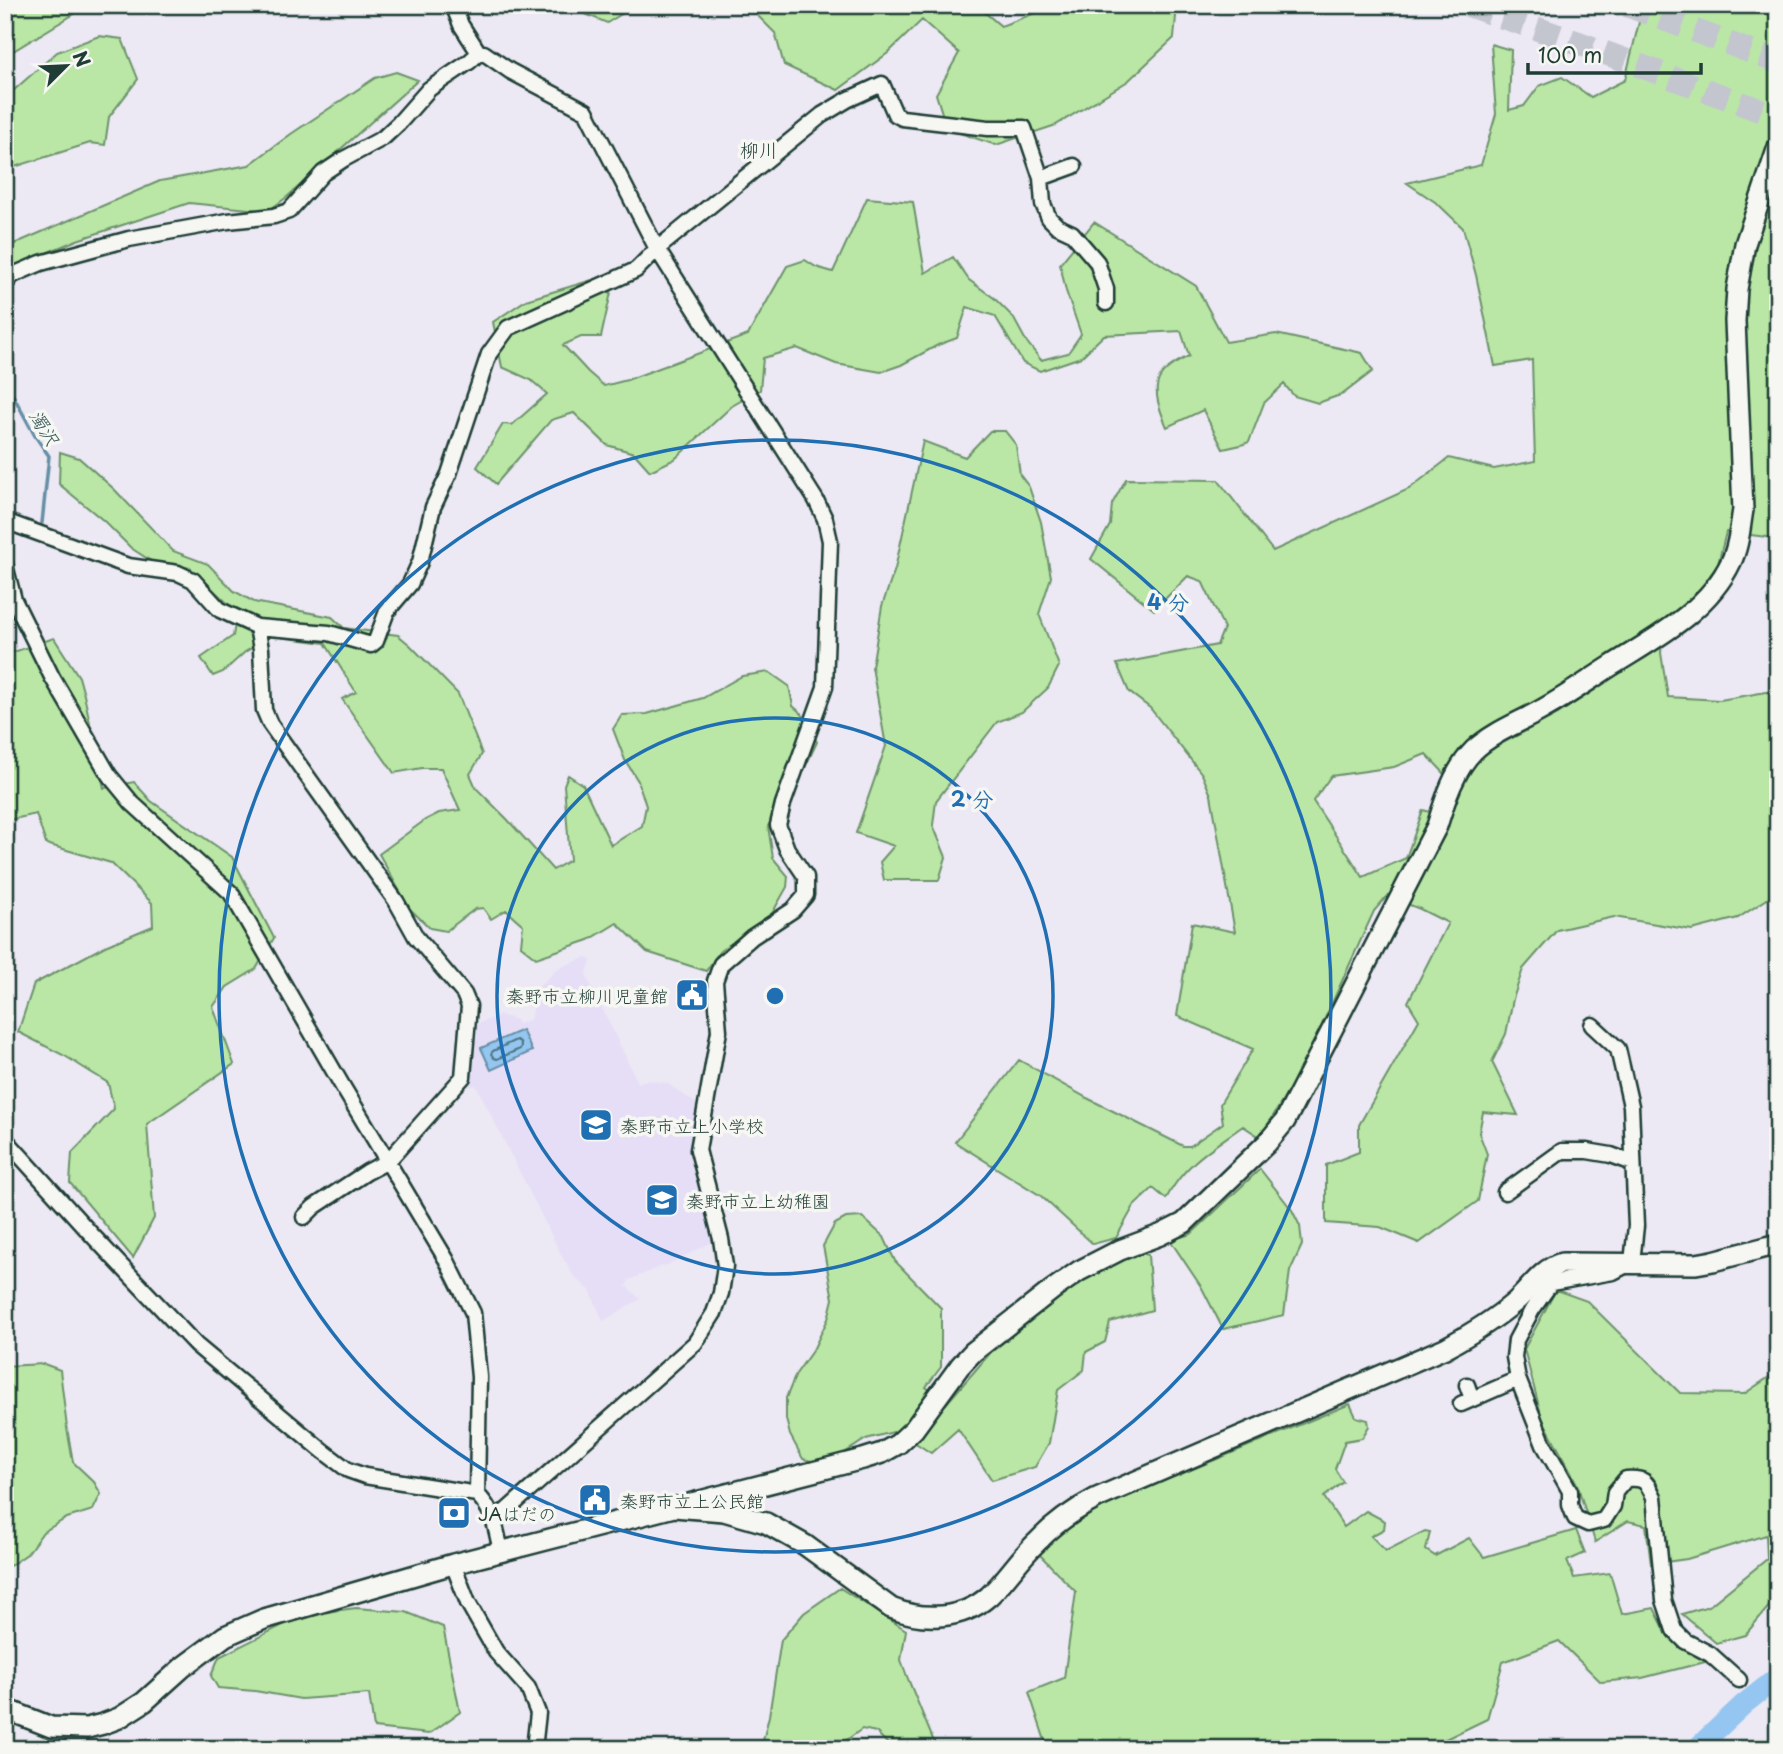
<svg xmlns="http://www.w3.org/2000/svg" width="1783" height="1754" font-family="'Playpen Sans','Klee One',sans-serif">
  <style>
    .built { fill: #e5def6 }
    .green { fill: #bae7a5; stroke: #6c926c; stroke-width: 2; fill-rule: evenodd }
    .water { fill: #94c6f1; stroke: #658fa5; stroke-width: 2 }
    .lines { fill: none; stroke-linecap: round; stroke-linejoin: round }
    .shore { stroke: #4e7480; stroke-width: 2 }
    .stream { stroke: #658fa5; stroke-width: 3.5 }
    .river { stroke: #94c6f1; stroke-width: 21 }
    .highway-tunnel { stroke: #c3c6ce; stroke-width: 24; stroke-dasharray: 24 12; stroke-linecap: butt }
    .street-casing { stroke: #1f3d34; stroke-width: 19 }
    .secondary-casing { stroke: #1f3d34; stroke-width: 24 }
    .street { stroke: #f6f6f2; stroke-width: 14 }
    .secondary { stroke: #f6f6f2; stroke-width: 19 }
    .ring { fill: none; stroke: #1f6fb2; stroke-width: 3.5 }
    .labels { text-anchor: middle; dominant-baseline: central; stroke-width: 7; stroke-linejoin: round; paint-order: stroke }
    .poi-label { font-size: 18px; fill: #1f3d34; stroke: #f6f6f2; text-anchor: start }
    .neighbourhood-label { font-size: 19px; fill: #1f3d34; stroke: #f6f6f2 }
    .water-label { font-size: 19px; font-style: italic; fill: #36585a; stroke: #f6f6f2 }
    .centre { fill: #1f6fb2; stroke: #f6f6f2; stroke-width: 3.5 }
    .ring-label { font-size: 21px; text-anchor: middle; font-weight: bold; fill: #1f6fb2; stroke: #f6f6f2; stroke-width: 7; stroke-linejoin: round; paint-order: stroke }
  </style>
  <rect width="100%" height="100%" fill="#ece8f4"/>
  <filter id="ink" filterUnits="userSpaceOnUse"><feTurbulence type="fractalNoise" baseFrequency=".0143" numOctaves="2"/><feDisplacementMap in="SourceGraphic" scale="14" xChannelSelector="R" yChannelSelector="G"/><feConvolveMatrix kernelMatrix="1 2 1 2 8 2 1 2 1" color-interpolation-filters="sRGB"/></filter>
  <g filter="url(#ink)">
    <path class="built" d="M586 957 591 961 586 975 638 1083 647 1080 666 1083 700 1106 699 1110 716 1240 665 1266 664 1265 629 1280 626 1286 640 1299 603 1321 590 1290 573 1275 566 1262H565L476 1085 468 1087 463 1082 473 1026 500 1015 516 1020 518 1024 530 1020 540 985 559 968Z"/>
    <path class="green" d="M5 5H89L5 56Z
      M590 5H636L607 23 583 13Z
      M762 5H976L1001 26 1043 10 1064 5H1177L1174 38 1128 81 1056 125 996 145 947 129 936 94 959 53 922 20 888 53 838 90 784 65 775 33 758 16Z
      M1635 5H1778V555L1775 538 1726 532 1718 564 1691 602 1664 622 1661 653 1668 697 1720 700 1778 690V892L1738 918 1692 930 1614 917 1557 930 1523 969 1513 999 1506 1034 1492 1062 1518 1115 1483 1112 1479 1133 1487 1154 1478 1201 1419 1243 1380 1227 1326 1223V1165L1359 1152V1125L1419 1020 1408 1002 1448 923 1420 909 1387 896 1374 911 1301 1071 1260 1137 1243 1126C1212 1148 1184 1164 1166 1199L1153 1188 1134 1206 1116 1238 1093 1244 1041 1196 955 1142 1019 1060 1087 1098 1183 1146H1190L1223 1123 1220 1104 1253 1049 1177 1016 1192 923 1235 932 1211 795 1202 774 1150 708 1129 692 1117 664 1217 645 1224 628 1202 581 1188 576 1154 610 1091 559 1110 525 1112 504 1126 479 1218 480 1273 551 1409 489 1449 458 1494 469 1535 461 1532 360 1495 366 1476 275 1463 228 1438 204 1407 183 1481 165 1496 114 1491 44 1511 50 1509 110 1524 106 1539 86 1562 77 1591 97 1625 80 1639 22ZM1575 679 1584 696 1558 714 1487 751 1457 784 1451 818 1423 810 1406 858 1363 877 1313 801 1331 776 1394 767 1426 754 1446 775 1487 729Z
      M99 36 122 39 138 79 109 117 105 145 90 143 5 170V98L57 52Z
      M396 72 418 80 287 197 268 211 189 203 77 240 5 270V234L14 244 160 181 249 165 291 134 375 78Z
      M867 198 913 202 925 273 953 257 969 280 994 298 1013 317 1026 341 1041 360 1068 353 1081 334 1066 291 1060 264 1094 222 1196 286 1226 342 1276 334 1362 353 1373 371 1343 394 1318 403 1294 396 1284 384 1264 403 1249 442 1241 445 1223 449 1203 410 1167 427C1161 413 1151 390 1161 376 1167 367 1179 361 1189 356L1181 331 1104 335 1081 357 1040 371 1023 363 995 316 967 307 957 338 938 345 901 365 881 372 836 364 797 348 763 358 760 390 732 406 675 459 650 471 634 453 607 445 574 413 551 420 496 484 477 467 503 424 512 425 547 394 531 380 502 367 493 322 526 300 595 279 612 288 601 337H581L563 345 588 372 604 386 627 380 748 335 787 266 805 260 816 267 833 272Z
      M990 431H1005L1016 445 1020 475 1029 487 1041 522 1051 577 1039 614 1059 666 1048 688 1022 712 997 722 936 801 933 825 946 857 939 880H884L880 862 894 846 856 833 886 746 872 667 882 606 895 569 923 441 965 457Z
      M60 452 79 458 114 489 173 551 208 564 234 591 254 602 332 617 344 628 398 635 410 645 458 694 482 754 470 774 476 788 507 819 553 870 570 860 564 785 568 775 583 785 611 845 642 826 646 806 638 781 625 760 613 729 622 715 647 714 703 698 742 676 769 672 789 686 793 706 802 714 817 742 802 774 768 826 773 858 788 876 787 887 770 917 720 951 706 971 647 952 617 923 589 940 536 958 521 946 523 925 506 910 491 919 483 908 475 909 446 931 430 928 409 908 379 854 425 820 439 813 460 810 441 768H422L394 773 342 699 356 692 325 643 272 636 245 652 223 672 213 676 201 658 233 636 237 612 190 568 151 561 131 548 104 521 59 484Z
      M54 638 79 677 84 695 104 788 134 782 151 801 232 857 274 938 256 969 227 987 213 1007 234 1064 147 1124 154 1218 133 1258 70 1183 72 1153 114 1109 108 1083 65 1056 18 1032 34 984 105 946 153 926 152 903 111 863 46 844 36 814 5 821V655Z
      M1260 1169 1292 1210 1300 1226 1302 1245 1290 1271 1284 1315 1223 1329 1202 1288 1170 1240 1191 1234Z
      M862 1217 884 1237 895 1261 941 1308V1367L926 1387 946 1404 1005 1336 1076 1282 1138 1252 1148 1255 1152 1310 1110 1322 1105 1342 1086 1352 1084 1370 1058 1390 1049 1443 1035 1467 992 1480 958 1429 931 1453 897 1431 866 1439 843 1454 820 1463 803 1459 790 1435 786 1419V1398L796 1374 814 1348 828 1319 833 1299 823 1246 835 1224 846 1218Z
      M1556 1290 1587 1301 1680 1393 1744 1394 1778 1371V1595L1776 1598 1745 1635 1716 1643 1682 1614 1709 1606 1767 1559 1766 1535 1687 1559 1651 1564 1646 1525 1628 1521 1595 1542 1577 1484 1542 1418 1524 1349Z
      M44 1364 60 1370 67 1428 73 1462 94 1482 101 1494 93 1510 67 1518 43 1532 27 1554 5 1569V1366Z
      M1350 1404 1356 1417 1368 1420 1369 1426 1362 1438 1345 1441 1335 1469 1343 1482 1324 1497 1344 1527 1366 1511 1385 1521 1384 1529 1371 1536 1386 1551 1425 1531 1430 1532 1426 1550 1435 1556 1469 1538 1484 1557 1576 1530 1585 1553 1567 1561 1574 1578 1610 1573 1622 1614 1654 1608 1669 1638 1705 1662 1642 1678 1601 1682 1559 1641 1503 1662 1487 1719 1425 1749H1043L1047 1747 1029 1692 1064 1678 1076 1592 1039 1554 1066 1528 1094 1510Z
      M840 1588 906 1630 901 1660 908 1679 937 1749H893L876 1732 862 1729 834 1749H761L769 1716 781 1640 804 1613Z
      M356 1608 406 1612 443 1627 460 1712 429 1734 374 1728 369 1694 301 1699 255 1691 218 1688 211 1676 219 1657 303 1615Z"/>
    <path class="water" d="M522 1030 532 1051 491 1070 481 1048Z"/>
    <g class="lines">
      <path class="shore" d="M516 1040 520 1042 521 1046 520 1049 497 1059 494 1058 491 1054 493 1051Z"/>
      <path class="stream" d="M5 390 14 397 35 436 49 456 42 523"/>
      <path class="river" d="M1696 1749 1744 1704 1778 1677"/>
      <path class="highway-tunnel" d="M1468 5 1576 42 1778 117
        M1627 5 1778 62"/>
      <defs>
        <path id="street" d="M453 5 461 25 479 53H484L510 71 586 111 657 249 816 500 825 519 830 541 825 687 783 804 778 825 787 849 806 877V895L793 910 752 937 721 964 715 981 719 1031 698 1150 721 1239 725 1266 721 1293 714 1313 695 1343 506 1511 493 1517
          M1041 178 1074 166
          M5 284 13 275 41 263 129 239 228 221 274 216 289 211 323 173 344 159 383 138 399 123 429 89 469 62 479 53
          M5 521 128 566 178 573 193 580 220 610 257 627 329 633 371 645 376 641 387 611 410 584 420 562 433 507 449 474 489 354 508 328 636 270 657 249 822 115 847 100 882 84 895 114 902 118 988 128H1024L1041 178 1043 204 1049 218 1057 226 1072 233 1097 262 1106 289V303
          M5 565 14 600 52 677 109 775 132 803 231 893 343 1087 446 1259 473 1313 479 1377 477 1494C495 1513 495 1526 501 1551
          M257 627 261 649 264 710 270 724 396 901 416 937 464 994 469 1006 463 1077 388 1161 367 1172 314 1207 304 1217
          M1592 1025 1618 1049 1631 1106 1636 1226 1632 1262 1613 1272 1551 1283 1532 1310 1516 1340 1514 1357 1518 1379 1544 1445 1570 1491V1505L1575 1518 1588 1524 1604 1520 1613 1506 1615 1492 1626 1479C1644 1478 1646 1480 1654 1497L1664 1600 1674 1630 1685 1641 1710 1654 1739 1680
          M5 1139 92 1235 196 1345 323 1451 348 1470 365 1476 477 1494
          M1505 1192 1562 1151H1587L1611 1155 1633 1163
          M1467 1385 1472 1399
          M1461 1404 1518 1379
          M453 1564 468 1603 496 1652 528 1688 538 1713 534 1749"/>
        <path id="secondary" d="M692 1503 863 1459 882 1453 898 1444 914 1429 960 1366 973 1352 1052 1290 1079 1271 1120 1250 1160 1235 1184 1223 1267 1143 1285 1121 1437 826C1445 800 1454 770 1474 750 1493 732 1521 722 1543 709 1567 696 1589 680 1611 666 1655 638 1708 611 1731 562 1739 546 1740 527 1743 510L1735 321 1737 289 1745 244 1778 147
          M5 1706 13 1712 51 1727 87 1728 103 1724 119 1718 144 1702 183 1667 225 1636 264 1619 453 1564 674 1507 724 1511 766 1523 805 1545 891 1608C923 1621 962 1620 989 1596 1006 1580 1019 1559 1036 1543 1054 1524 1074 1510 1097 1498L1445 1348C1469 1335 1494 1320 1515 1302 1531 1288 1541 1269 1562 1263L1696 1264 1713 1261 1778 1244"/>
      </defs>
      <use href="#street" class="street-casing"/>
      <use href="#secondary" class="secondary-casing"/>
      <use href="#street" class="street"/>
      <use href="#secondary" class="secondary"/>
    </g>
  </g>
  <g class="ring">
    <circle cx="775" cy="996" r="278"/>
    <circle cx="775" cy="996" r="556"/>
  </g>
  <defs>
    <symbol id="civic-square" viewBox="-11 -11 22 22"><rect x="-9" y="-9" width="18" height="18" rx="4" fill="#1f6fb2" stroke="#f6f6f2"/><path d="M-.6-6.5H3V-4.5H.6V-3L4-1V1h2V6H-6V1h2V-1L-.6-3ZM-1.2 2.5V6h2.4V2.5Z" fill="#fff"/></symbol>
    <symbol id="school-square" viewBox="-11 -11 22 22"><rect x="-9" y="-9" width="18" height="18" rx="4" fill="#1f6fb2" stroke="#f6f6f2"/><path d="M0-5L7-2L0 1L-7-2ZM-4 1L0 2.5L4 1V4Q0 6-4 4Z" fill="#fff"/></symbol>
    <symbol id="bank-square" viewBox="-11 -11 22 22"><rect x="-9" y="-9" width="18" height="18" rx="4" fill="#1f6fb2" stroke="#f6f6f2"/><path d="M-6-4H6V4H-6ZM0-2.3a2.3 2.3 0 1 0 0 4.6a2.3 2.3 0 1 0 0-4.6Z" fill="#fff"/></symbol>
  </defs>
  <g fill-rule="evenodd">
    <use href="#civic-square" x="673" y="976" width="38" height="38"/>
    <use href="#school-square" x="577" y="1106" width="38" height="38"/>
    <use href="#school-square" x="643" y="1181" width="38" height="38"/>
    <use href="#civic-square" x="576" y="1481" width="38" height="38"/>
    <use href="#bank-square" x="435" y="1494" width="38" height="38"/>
  </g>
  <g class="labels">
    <g class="poi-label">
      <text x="668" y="995" text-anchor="end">秦野市立柳川児童館</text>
      <text x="620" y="1125">秦野市立上小学校</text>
      <text x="686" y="1200">秦野市立上幼稚園</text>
      <text x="620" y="1500">秦野市立上公民館</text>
      <text x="478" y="1513">JAはだの</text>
    </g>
    <g class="neighbourhood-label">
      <text x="759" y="149">柳川</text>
    </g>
    <g class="water-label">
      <text transform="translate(45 427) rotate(58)">濁沢</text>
    </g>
  </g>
  <circle cx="775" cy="996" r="10" class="centre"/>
  <g class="ring-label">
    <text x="1168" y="610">4 分</text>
    <text x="972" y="807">2 分</text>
  </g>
  <rect width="1783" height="1754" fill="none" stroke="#f6f6f2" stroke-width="28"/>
  <rect x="14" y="14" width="1755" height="1726" fill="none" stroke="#1f3d34" stroke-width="2.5" filter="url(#ink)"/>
  <g transform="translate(66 66) rotate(66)" stroke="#f6f6f2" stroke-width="5" paint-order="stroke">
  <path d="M0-5L12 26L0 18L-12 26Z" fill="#1f3d34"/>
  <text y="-10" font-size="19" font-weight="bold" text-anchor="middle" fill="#1f3d34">N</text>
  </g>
  <path d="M1528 63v10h173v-10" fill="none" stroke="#1f3d34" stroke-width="3.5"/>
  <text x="1538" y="63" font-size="21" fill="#1f3d34" stroke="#f6f6f2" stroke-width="5" paint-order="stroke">100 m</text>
</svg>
